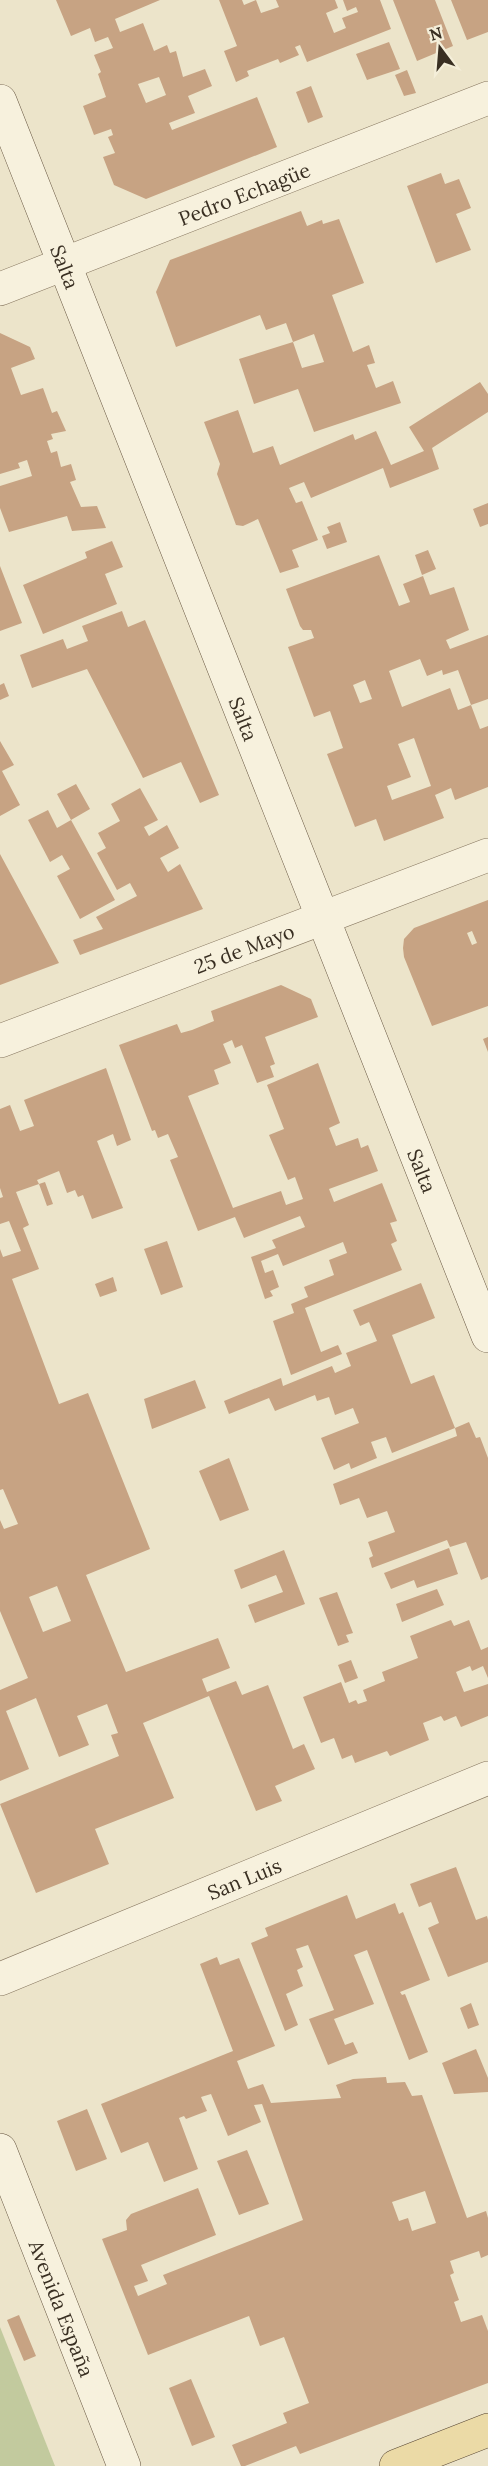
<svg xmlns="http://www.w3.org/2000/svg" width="488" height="2466" font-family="Lora,serif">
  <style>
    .green { fill: #c2ca9e }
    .building { fill: #c7a383; fill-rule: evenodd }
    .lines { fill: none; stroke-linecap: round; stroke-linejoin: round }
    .street-casing { stroke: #877760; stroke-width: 34 }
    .secondary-casing { stroke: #695843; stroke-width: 34 }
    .primary-casing { stroke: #564533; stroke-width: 34 }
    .street { stroke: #f7f1dd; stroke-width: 33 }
    .secondary { stroke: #f7f1dd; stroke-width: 33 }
    .primary { stroke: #ebdaa6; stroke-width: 33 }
    .labels { text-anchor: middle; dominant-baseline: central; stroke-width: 6; stroke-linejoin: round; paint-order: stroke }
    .street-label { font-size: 20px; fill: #392f22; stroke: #f4eed9 }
  </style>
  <rect width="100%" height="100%" fill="#ece4ca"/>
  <path class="green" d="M0 2327 55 2466H0Z"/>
  <path class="building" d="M56 0H160L115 19 120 32 143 23 154 51 167 45 170 53 176 51 183 77 205 69 212 86 188 96 195 113 169 123 172 130 257 97 277 147 146 199 114 185 103 157 115 153 108 137 113 135 111 129 94 135 83 106 106 97 98 74 101 72 94 55 113 48 108 37 95 42 90 28 71 36ZM159 77 166 95 146 103 138 84Z
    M219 0H242L244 5 256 0 261 13 279 7 276 0H335L338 8 326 13 334 33 346 28 342 18 358 12 356 7 347 11 343 0H380L391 29 307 62 300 45 295 47 299 55 280 63 278 59 247 71 249 76 236 82 224 51 237 46Z
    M393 0H435L453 46 417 61Z
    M451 0H488V32L467 40Z
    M389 42 400 69 367 80 356 54Z
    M407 70 416 93 404 96 395 75Z
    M311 86 323 117 308 123 296 92Z
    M441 173 445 184 459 179 471 208 456 214 471 250 436 263 407 186Z
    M301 211 307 226 322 220 323 224 339 219 364 283 332 295 353 352 369 345 375 363 367 365 376 388 393 381 401 403 314 432 298 389 254 404 239 359 293 342 302 368 324 362 314 334 293 342 286 323 266 330 260 315 176 347 156 292 170 260Z
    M0 333 30 347 35 359 11 368 21 395 43 388 52 413 57 411 66 431 51 434 53 439 47 441 51 453 57 451 61 467 71 464 76 480 70 482 81 507 97 506 106 528 72 531 67 516 9 532 0 508V486L32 476 27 460 18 463 20 468 0 474Z
    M480 382 488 394V412L432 448 439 469 390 488 383 468 311 498 304 482 289 488 296 503 302 501 318 540 292 550 299 567 280 573 258 519 243 526 236 525 217 474 220 464 204 422 238 410 253 453 273 446 280 465 353 434 355 440 376 431 391 465 424 451 409 427Z
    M488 503V524L480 527 473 509Z
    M340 522 347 542 327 549 322 536 330 533 327 527Z
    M112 541 123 567 105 574 117 604 43 634 23 585 87 558 85 552Z
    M428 550 436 569 422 575 415 555Z
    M379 555 399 606 410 602 403 584 423 576 430 595 454 587 469 630 446 640 450 649 488 635V699L471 705 458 670 443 675 442 670 427 676 420 659 389 671 402 707 450 688 458 710 471 705 480 729 488 726V787L455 800 451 788 435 795 444 818 384 841 376 819 355 827 327 754 343 748 330 711 314 717 288 647 314 638 311 630H303L300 626 286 589ZM365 680 372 699 360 703 353 685ZM414 738 431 786 392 800 387 786 411 777 398 744Z
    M0 566 22 623 0 631Z
    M122 611 128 627 145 620 219 795 200 803 181 762 143 778 87 669 32 688 20 655 63 639 67 649 88 641 82 626Z
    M4 683 9 696 0 700V685Z
    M0 741 14 765 2 771 20 805 0 816Z
    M76 784 90 809 71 820 57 794Z
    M140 788 158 820 144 827 149 836 167 825 179 848 160 858 168 872 180 864 203 909 80 955 73 940 103 929 96 917 137 896 130 883 117 890 97 853 106 848 98 833 120 821 111 804Z
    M48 810 57 828 71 820 115 900 80 919 57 876 70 869 62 855 50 862 28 820Z
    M0 854 59 963 0 985Z
    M488 900V1006L432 1026 404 957 403 948 404 939 414 928ZM472 931 477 943 472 945 467 933Z
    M281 985 311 999 318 1017 265 1037 275 1064 270 1066 274 1077 257 1083 242 1045 235 1048 232 1040 223 1044 231 1063 214 1070 219 1084 188 1096 233 1208 281 1191 286 1205 303 1199 295 1177 288 1180 269 1135 284 1129 267 1085 318 1063 340 1123 329 1128 336 1146 358 1138 361 1148 368 1145 378 1171 329 1189 334 1202 382 1183 397 1221 390 1223 397 1241 391 1244 402 1270 305 1308 321 1352 338 1345 342 1354 291 1375 273 1321 294 1313 291 1304 308 1297 304 1287 334 1275 329 1260 347 1253 343 1242 283 1266 278 1254 261 1261 265 1273 273 1270 279 1287 270 1291 273 1296 265 1299 251 1257 276 1248 272 1240 305 1227 300 1216 244 1238 235 1217 198 1231 170 1160 178 1157 168 1134 158 1138 155 1130 152 1131 119 1045 177 1024 181 1033 192 1030 214 1021 211 1011Z
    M488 1037V1052L483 1039Z
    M106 1068 131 1140 117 1146 113 1134 97 1141 123 1208 92 1219 83 1195 78 1197 75 1190 67 1193 59 1171 37 1180 39 1184 16 1192 29 1225 23 1228 39 1269 12 1279 59 1404 88 1393 150 1549 86 1575 126 1672 218 1638 230 1668 202 1679 207 1692 236 1681 242 1695 268 1685 293 1749 304 1744 315 1769 275 1786 282 1801 256 1811 209 1696 143 1723 174 1798 95 1829 109 1864 36 1893 0 1804 119 1756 111 1735 118 1733 107 1704 77 1716 89 1745 59 1757 36 1698 6 1711 29 1769 0 1781V1690L28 1678 0 1611V1520L4 1529 18 1524 3 1489 0 1490V1249L3 1257 21 1251 9 1221 0 1224V1198L3 1197 0 1188V1109L10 1105 20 1131 34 1126 24 1100ZM57 1586 71 1621 43 1632 29 1597Z
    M45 1182 53 1204 47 1206 39 1184Z
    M167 1241 183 1287 161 1295 144 1249Z
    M113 1277 117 1291 100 1297 95 1284Z
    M421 1283 435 1318 392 1335 411 1384 434 1375 455 1428 392 1453 386 1437 371 1442 377 1458 351 1469 349 1463 334 1470 321 1438 359 1423 353 1408 335 1415 329 1397 317 1401 315 1395 275 1411 269 1398 229 1414 224 1401 281 1378 283 1386 332 1366 335 1373 351 1366 346 1353 377 1341 369 1322 360 1326 353 1310Z
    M195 1380 206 1408 152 1429 144 1399Z
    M469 1422 476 1438 480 1437 488 1458V1577L481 1580 466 1542 450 1547 447 1540 372 1568 369 1558 373 1556 368 1542 395 1532 387 1511 367 1518 359 1498 340 1505 333 1484 457 1436 455 1428Z
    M229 1458 249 1510 220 1521 199 1471Z
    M449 1548 458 1574 417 1588 414 1580 391 1589 384 1573Z
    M284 1550 305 1604 255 1623 248 1605 283 1592 276 1575 241 1589 234 1570Z
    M437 1589 444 1605 402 1622 396 1604Z
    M337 1592 353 1633 346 1635 349 1642 338 1646 319 1598Z
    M451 1620 454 1626 469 1620 481 1650 488 1647V1678L483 1666 472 1671 470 1666 456 1672 464 1692 488 1684V1716L461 1727 456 1716 444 1721 441 1716 423 1723 429 1740 390 1756 387 1751 355 1763 352 1755 342 1759 334 1738 321 1743 303 1697 341 1682 349 1703 356 1700 358 1704 367 1701 363 1690 385 1681 382 1672 418 1658 410 1636Z
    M351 1660 358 1678 345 1683 338 1665Z
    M456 1867 476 1920 487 1916 488 1920V1962L448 1977 428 1928 439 1923 431 1902 419 1907 410 1884Z
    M347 1895 356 1919 395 1903 399 1914 403 1912 430 1980 400 1992 402 1995 405 1994 428 2052 409 2060 367 1950 354 1955 374 2004 334 2019 345 2045 353 2042 358 2053 328 2065 309 2019 334 2010 308 1945 296 1949 303 1967 297 1970 303 1986 286 1994 298 2025 285 2031 251 1943 268 1936 265 1928Z
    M217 1957 220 1965 239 1958 275 2046 237 2061 248 2089 263 2084 271 2103 341 2098 336 2085 353 2079 386 2077 387 2083 405 2082 412 2096 422 2095 467 2218 486 2211 488 2218V2255L481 2258 479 2251 450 2261 454 2273 450 2275 459 2300 454 2302 461 2322 482 2315 488 2331V2383L300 2454 296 2446 245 2466H241L232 2445 287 2423 283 2413 309 2403 284 2337 260 2346 249 2316 148 2355 102 2239 127 2230 126 2220 131 2214 198 2188 216 2235 141 2265 148 2281 134 2286 138 2296 167 2284 163 2275 303 2220 262 2104 254 2105 261 2122 228 2136 211 2094 201 2097 207 2111 186 2119 184 2116 179 2118 198 2169 164 2182 148 2142 121 2153 101 2104 233 2051 200 1964ZM425 2191 436 2223 412 2231 408 2218 399 2221 392 2202Z
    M471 2003 479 2025 468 2029 460 2008Z
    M476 2049 488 2078V2092L454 2094 442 2063Z
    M87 2109 107 2159 76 2171 57 2121Z
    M247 2150 269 2204 239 2215 217 2161Z
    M19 2315 36 2356 24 2361 7 2320Z
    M191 2379 215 2437 192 2446 169 2388Z"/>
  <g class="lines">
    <defs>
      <g id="street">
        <path id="s1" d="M0 289 488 98"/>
        <path id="s2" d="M0 1041 488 855"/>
        <path id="s3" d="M0 1979 488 1778"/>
      </g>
      <g id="secondary">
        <path id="s4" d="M0 101 488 1336"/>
        <path id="s5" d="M0 2150 124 2466"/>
      </g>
      <path id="primary" d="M396 2466 488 2430"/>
    </defs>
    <use href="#street" class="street-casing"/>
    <use href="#secondary" class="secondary-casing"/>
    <use href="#primary" class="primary-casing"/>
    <use href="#street" class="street"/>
    <use href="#secondary" class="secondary"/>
    <use href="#primary" class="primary"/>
  </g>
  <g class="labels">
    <g class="street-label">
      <text stroke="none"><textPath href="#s1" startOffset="262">Pedro Echagüe</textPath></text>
      <text stroke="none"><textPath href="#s4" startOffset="178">Salta</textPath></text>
      <text stroke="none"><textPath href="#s4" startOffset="664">Salta</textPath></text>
      <text stroke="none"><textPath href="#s2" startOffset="261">25 de Mayo</textPath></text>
      <text stroke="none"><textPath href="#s4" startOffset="1150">Salta</textPath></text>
      <text stroke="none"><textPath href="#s3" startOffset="264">San Luis</textPath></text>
      <text stroke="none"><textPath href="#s5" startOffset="170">Avenida España</textPath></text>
    </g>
  </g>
  <g transform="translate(440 48) rotate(344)" stroke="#f4eed9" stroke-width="4.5" paint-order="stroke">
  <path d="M0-4.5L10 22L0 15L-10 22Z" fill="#392f22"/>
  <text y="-9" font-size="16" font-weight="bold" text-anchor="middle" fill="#392f22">N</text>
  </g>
</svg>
